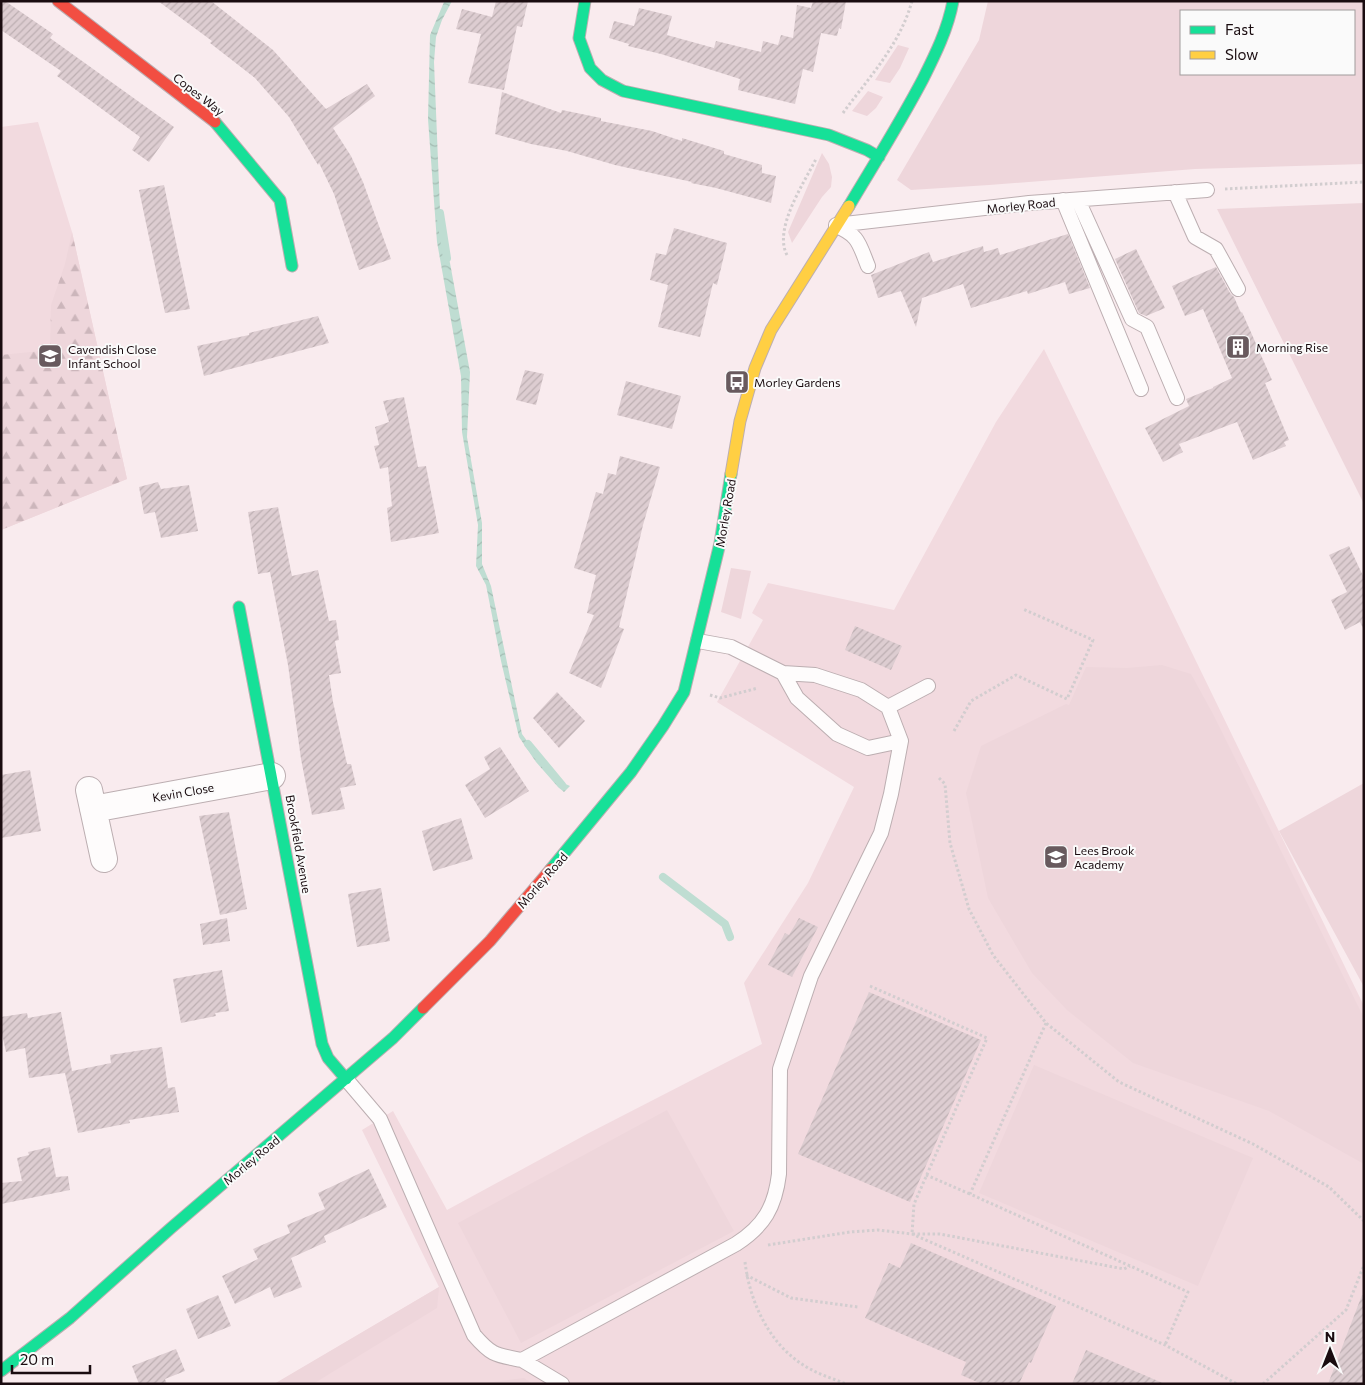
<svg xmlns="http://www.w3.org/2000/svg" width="1365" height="1385" font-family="Commissioner,sans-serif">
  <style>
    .built { fill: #f2dadf }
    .green { fill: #eed6db; fill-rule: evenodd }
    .forest { fill: url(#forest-firs) }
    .water { fill: url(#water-waves) }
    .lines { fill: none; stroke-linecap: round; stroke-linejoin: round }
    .stream { stroke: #bfddd2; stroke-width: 8 }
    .building { fill: url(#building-hatch) }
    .lane-casing { stroke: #bcaeb1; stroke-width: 16 }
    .street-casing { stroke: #bcaeb1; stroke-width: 28 }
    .fast-casing { stroke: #bcaeb1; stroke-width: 13 }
    .slow-casing { stroke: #bcaeb1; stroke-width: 13 }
    .jam-casing { stroke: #bcaeb1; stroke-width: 13 }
    .path { stroke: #d2cdcf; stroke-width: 3; stroke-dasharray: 2.5 2.5; stroke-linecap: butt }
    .lane { stroke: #fefcfc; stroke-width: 14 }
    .street { stroke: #fefcfc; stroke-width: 26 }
    .fast { stroke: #16e098; stroke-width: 11 }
    .slow { stroke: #ffcf43; stroke-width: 11 }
    .jam { stroke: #f24e42; stroke-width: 11 }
    .labels { text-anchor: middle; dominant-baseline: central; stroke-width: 4; stroke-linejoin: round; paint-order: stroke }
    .street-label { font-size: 12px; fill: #1a0c10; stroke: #fafafa }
    .poi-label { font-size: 12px; fill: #1a0c10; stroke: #fafafa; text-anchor: start }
  </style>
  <defs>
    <pattern id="forest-firs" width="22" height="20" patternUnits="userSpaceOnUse" patternTransform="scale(1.25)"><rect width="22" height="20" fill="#eed6db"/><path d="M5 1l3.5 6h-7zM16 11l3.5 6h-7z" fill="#ccb6bb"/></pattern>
    <pattern id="water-waves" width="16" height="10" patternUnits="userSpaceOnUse" patternTransform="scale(1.25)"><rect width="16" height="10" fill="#bfddd2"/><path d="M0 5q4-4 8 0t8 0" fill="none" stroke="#a4bcb3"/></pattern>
    <pattern id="building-hatch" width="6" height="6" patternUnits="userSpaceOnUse" patternTransform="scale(1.25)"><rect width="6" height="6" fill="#ddcdd1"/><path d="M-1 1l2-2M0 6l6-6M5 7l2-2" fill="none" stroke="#bdafb2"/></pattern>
  </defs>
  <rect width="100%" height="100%" fill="#f9ebee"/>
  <path class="built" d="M38 122 72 232 127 479 1 530V127Z
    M1044 349 1364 1006V1384H275L439 1287 362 1130 393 1111 447 1210 587 1134 762 1044 744 983 808 883 854 787 717 702 763 620 752 613 768 583 894 610 996 422Z"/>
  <path class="green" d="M988 1H1364V164L1195 169 989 185 911 190 897 180 979 40ZM1181 11H1354V74H1181Z
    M898 45 909 48 900 68 890 83 875 80Z
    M868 91 883 97 876 108 867 116 852 111Z
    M822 153 829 164 832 177 831 187 822 197 792 243 788 232Z
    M1364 203V504L1217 209Z
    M731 568 751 571 741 619 721 612Z
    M1162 665 1191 674 1213 714 1364 1018V1164L1269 1111 1133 1063 1067 1010 1032 973 988 898 966 793 981 746 1066 704 1069 705 1086 667 1127 668Z
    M1364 783V987L1279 831Z
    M1034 1065 1253 1158 1198 1286 979 1193Z
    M667 1110 734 1231 521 1343 458 1223Z
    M439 1287 437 1308 313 1384H274Z
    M524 1378 533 1384 486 1383Z"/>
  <path class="forest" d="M72 232 127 479 1 530V355L50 350 51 305 65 264Z"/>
  <path class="water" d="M452 1 442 20 436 37 434 62 440 210 444 243 450 263 470 372 467 437 482 523V564L491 586 522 734 550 772 559 781 570 786 564 792 558 787 536 762 519 737 501 661 486 585 476 566 478 525 462 432 461 376 437 242 428 119 430 35 444 2Z"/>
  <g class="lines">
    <path class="stream" d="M440 213 447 258
      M528 744 562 785
      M663 877 725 924 730 937"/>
  </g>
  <path class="building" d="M1 1H5L53 34 50 38 174 127 149 162 132 150 140 137 57 76 61 71 1 30Z
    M158 1H211L273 50 326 109 367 84 375 96 333 128 351 156 363 182 391 259 359 270 334 194 319 163 318 165 289 117 255 78 210 43 212 41Z
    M496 1H528L522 27 517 26 504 90 468 83 481 34 456 29 462 9 492 17Z
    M813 1H846L841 29 839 28 837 36 821 33 813 72 803 69 795 104 738 90 740 79 661 54 628 46 629 44 609 38 614 21 634 26 639 8 672 16 667 35 714 48 716 41 761 52 763 41 778 45 781 35 793 38 797 5 811 8Z
    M502 92 561 113 562 110 601 118V121L652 131 682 141V138L724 151V154L762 165V173L776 176 771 203 716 188 691 183 692 182 615 165 567 151 531 144 495 134Z
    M164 185 190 309 165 313 139 190Z
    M674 228 727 243 717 285 713 283 700 337 658 327 668 285 650 280 656 253 666 255Z
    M1068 234 1090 288 1069 294 1065 282 1028 294 1027 291 971 308 963 284 922 298 916 327 901 291 878 298 871 275 929 252 933 262 983 246 984 252 998 248 1000 255Z
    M1136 249 1165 308 1146 316 1139 313 1115 259Z
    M1216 267 1230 293 1234 297 1241 313 1242 312 1272 380 1265 383 1289 440 1284 442 1286 446 1253 460 1237 422 1179 444 1183 452 1163 462 1145 428 1189 406 1186 399 1213 388V387L1232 378 1203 309 1185 316 1172 286Z
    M318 316 329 343 204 376 197 346 249 335V333Z
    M525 370 544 374 536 405 516 400Z
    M626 381 681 396 672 429 617 415Z
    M404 397 418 467 426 466 439 533 391 542 387 508 392 506 388 467 380 469 374 446 379 445 375 427 389 422 383 401Z
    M620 456 660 467 643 525 619 627 624 629 601 688 569 673 594 615 587 613 596 575 574 568 596 492 603 494 608 473 616 475Z
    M158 482 161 489 189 485 198 531 161 538 155 512 144 514 139 487Z
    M278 507 292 576 318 570 329 621 336 620 339 640 335 641 341 673 329 675 333 702 347 764H351L356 785 340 788 345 809 312 815 301 759 288 665 270 572 258 574 248 512Z
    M1349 546 1364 578V630L1360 622 1345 630 1331 600 1347 592 1329 555Z
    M855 626 902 646 891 670 845 650Z
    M557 692 585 721 559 748 533 718Z
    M500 747 529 791 485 818 465 785 490 769 484 757Z
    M30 770 41 831 1 838V775Z
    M229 812 247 909 220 915 199 816Z
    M461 818 473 859 433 871 422 831Z
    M381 888 390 941 357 947 348 894Z
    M227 918 230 941 203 945 200 924Z
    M799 918 818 927 792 977 768 965 785 933 789 935Z
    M222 970 229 1011 215 1013 216 1016 181 1023 173 979Z
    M869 992 981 1040 910 1202 798 1154Z
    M61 1012 72 1071 111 1063 110 1055 162 1047 168 1088 175 1087 179 1112 129 1120 130 1123 78 1133 65 1073 29 1078 25 1048 6 1052 1 1029V1017L27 1013 28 1018Z
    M50 1147 56 1177 68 1176 70 1190 1 1204V1183L22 1181 17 1158 29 1155 28 1152Z
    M369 1169 387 1207 324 1236 326 1242 291 1258 302 1287 274 1298 270 1287 235 1304 222 1276 258 1259 253 1249 290 1233 287 1225 325 1209 318 1193Z
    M911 1243 1056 1306 1031 1363 1029 1362 1019 1384H982L961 1375 966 1362 865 1318 889 1263 900 1268Z
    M218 1295 231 1326 198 1339 186 1309Z
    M1362 1295H1364V1384H1328Z
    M176 1349 185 1371 165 1379 167 1384H139L132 1366Z
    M1086 1350 1165 1384H1072Z"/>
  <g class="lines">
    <defs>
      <path id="lane" d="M1175 192 1195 237 1216 249 1238 289
        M1063 200 1141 389
        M1078 200 1132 319 1147 327 1177 398
        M836 225 1029 203 1207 190
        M836 226C859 235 859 244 868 266
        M698 641 731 647 783 673 815 675 861 690 888 707 901 741 868 748 837 734 797 698 783 673
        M888 707 928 686
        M346 1079 380 1119 474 1335C492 1356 496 1355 522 1360L736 1244C764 1226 775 1207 779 1174L780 1069 811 976 881 833 891 794 901 741
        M522 1360 562 1384"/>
      <path id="street" d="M89 790 104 859
        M93 809 272 776"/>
      <path id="fast" d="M585 1 579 38 590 68 602 80 623 91 829 135 867 150 879 157
        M215 122 280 200 292 266
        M849 206C874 164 900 123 923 79 935 55 948 29 953 1
        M239 607 322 1044 328 1058 346 1079
        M551 869 631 772 663 726 684 692 720 543 731 474
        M1 1371 70 1318 171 1228 393 1038 423 1008"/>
      <path id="slow" d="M731 474 740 421 755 368 771 330 849 206"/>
      <path id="jam" d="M58 1 215 122
        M423 1008 490 941 551 869"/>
    </defs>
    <use href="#lane" class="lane-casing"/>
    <use href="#street" class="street-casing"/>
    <use href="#fast" class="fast-casing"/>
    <use href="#slow" class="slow-casing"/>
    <use href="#jam" class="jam-casing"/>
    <path class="path" d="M843 113C869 77 900 45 912 1
      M1225 189 1364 182
      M787 255C773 229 804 183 816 159
      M710 695 720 698 758 688
      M954 731 971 701 1016 675 1067 699 1093 640 1023 609
      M939 778 945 784 950 843 969 909 993 955 1046 1023 1119 1082 1253 1144 1329 1187 1364 1221
      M870 986 987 1038 914 1204 912 1234H940L1124 1269 1130 1266
      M1046 1023 970 1194 1188 1292 1165 1345
      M926 1175 970 1194
      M768 1245 850 1232 878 1230 912 1234 1165 1345 1237 1384
      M745 1262C750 1304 771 1348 810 1369 821 1375 834 1379 846 1384
      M746 1275 791 1298 858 1307
      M1263 1384 1346 1310 1364 1265"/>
    <use href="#lane" class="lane"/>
    <use href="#street" class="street"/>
    <use href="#fast" class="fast"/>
    <use href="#slow" class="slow"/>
    <use href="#jam" class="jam"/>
  </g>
  <defs>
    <symbol id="building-square" viewBox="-11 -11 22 22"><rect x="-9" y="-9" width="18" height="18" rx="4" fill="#685a5e" stroke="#fafafa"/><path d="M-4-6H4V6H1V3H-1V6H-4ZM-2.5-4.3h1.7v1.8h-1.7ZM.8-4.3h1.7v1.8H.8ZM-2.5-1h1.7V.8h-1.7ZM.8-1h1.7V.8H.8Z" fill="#fff"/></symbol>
    <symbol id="school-square" viewBox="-11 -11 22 22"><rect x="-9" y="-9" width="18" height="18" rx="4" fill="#685a5e" stroke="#fafafa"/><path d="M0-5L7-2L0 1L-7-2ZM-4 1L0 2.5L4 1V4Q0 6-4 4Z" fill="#fff"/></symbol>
    <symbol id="bus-square" viewBox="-11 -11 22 22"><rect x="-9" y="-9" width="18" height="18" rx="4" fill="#685a5e" stroke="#fafafa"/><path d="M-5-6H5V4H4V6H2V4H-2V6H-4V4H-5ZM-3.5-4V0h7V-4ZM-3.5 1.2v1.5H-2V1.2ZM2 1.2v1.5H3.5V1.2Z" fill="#fff"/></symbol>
  </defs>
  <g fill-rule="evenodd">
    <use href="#building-square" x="1224" y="333" width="28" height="28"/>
    <use href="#school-square" x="36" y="342" width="28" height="28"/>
    <use href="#bus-square" x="723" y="368" width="28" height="28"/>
    <use href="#school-square" x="1042" y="843" width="28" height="28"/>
  </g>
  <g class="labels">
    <g class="street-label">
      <text transform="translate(199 94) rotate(38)">Copes Way</text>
      <text transform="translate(1021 205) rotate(-6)">Morley Road</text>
      <text transform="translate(725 513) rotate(-80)">Morley Road</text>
      <text transform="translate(183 792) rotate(-10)">Kevin Close</text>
      <text transform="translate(299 844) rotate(80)">Brookfield Avenue</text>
      <text transform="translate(542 880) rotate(-49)">Morley Road</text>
      <text transform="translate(251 1160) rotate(-40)">Morley Road</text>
    </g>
    <g class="poi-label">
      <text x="1256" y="347">Morning Rise</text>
      <text x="68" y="349">Cavendish Close<tspan x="68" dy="14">Infant School</tspan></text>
      <text x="754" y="382">Morley Gardens</text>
      <text x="1074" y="850">Lees Brook<tspan x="1074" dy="14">Academy</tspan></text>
    </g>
  </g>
  <rect width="1365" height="1385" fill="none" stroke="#1a0c10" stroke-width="5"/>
  <rect x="1180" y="10" width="175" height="65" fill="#fafafa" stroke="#a09b9c"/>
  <rect x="1190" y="26" width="25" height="8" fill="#16e098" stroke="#a09b9c"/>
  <text x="1225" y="35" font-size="15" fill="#1a0c10">Fast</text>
  <rect x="1190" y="51" width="25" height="8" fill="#ffcf43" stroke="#a09b9c"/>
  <text x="1225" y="60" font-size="15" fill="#1a0c10">Slow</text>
  <g transform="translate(1330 1350)" stroke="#fafafa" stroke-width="4" paint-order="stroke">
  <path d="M0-4L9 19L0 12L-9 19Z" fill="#1a0c10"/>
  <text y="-8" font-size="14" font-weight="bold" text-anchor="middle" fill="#1a0c10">N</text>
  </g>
  <path d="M12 1365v8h78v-8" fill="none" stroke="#1a0c10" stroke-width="2.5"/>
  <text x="20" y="1365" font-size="15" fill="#1a0c10" stroke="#fafafa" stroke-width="4" paint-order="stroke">20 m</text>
</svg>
